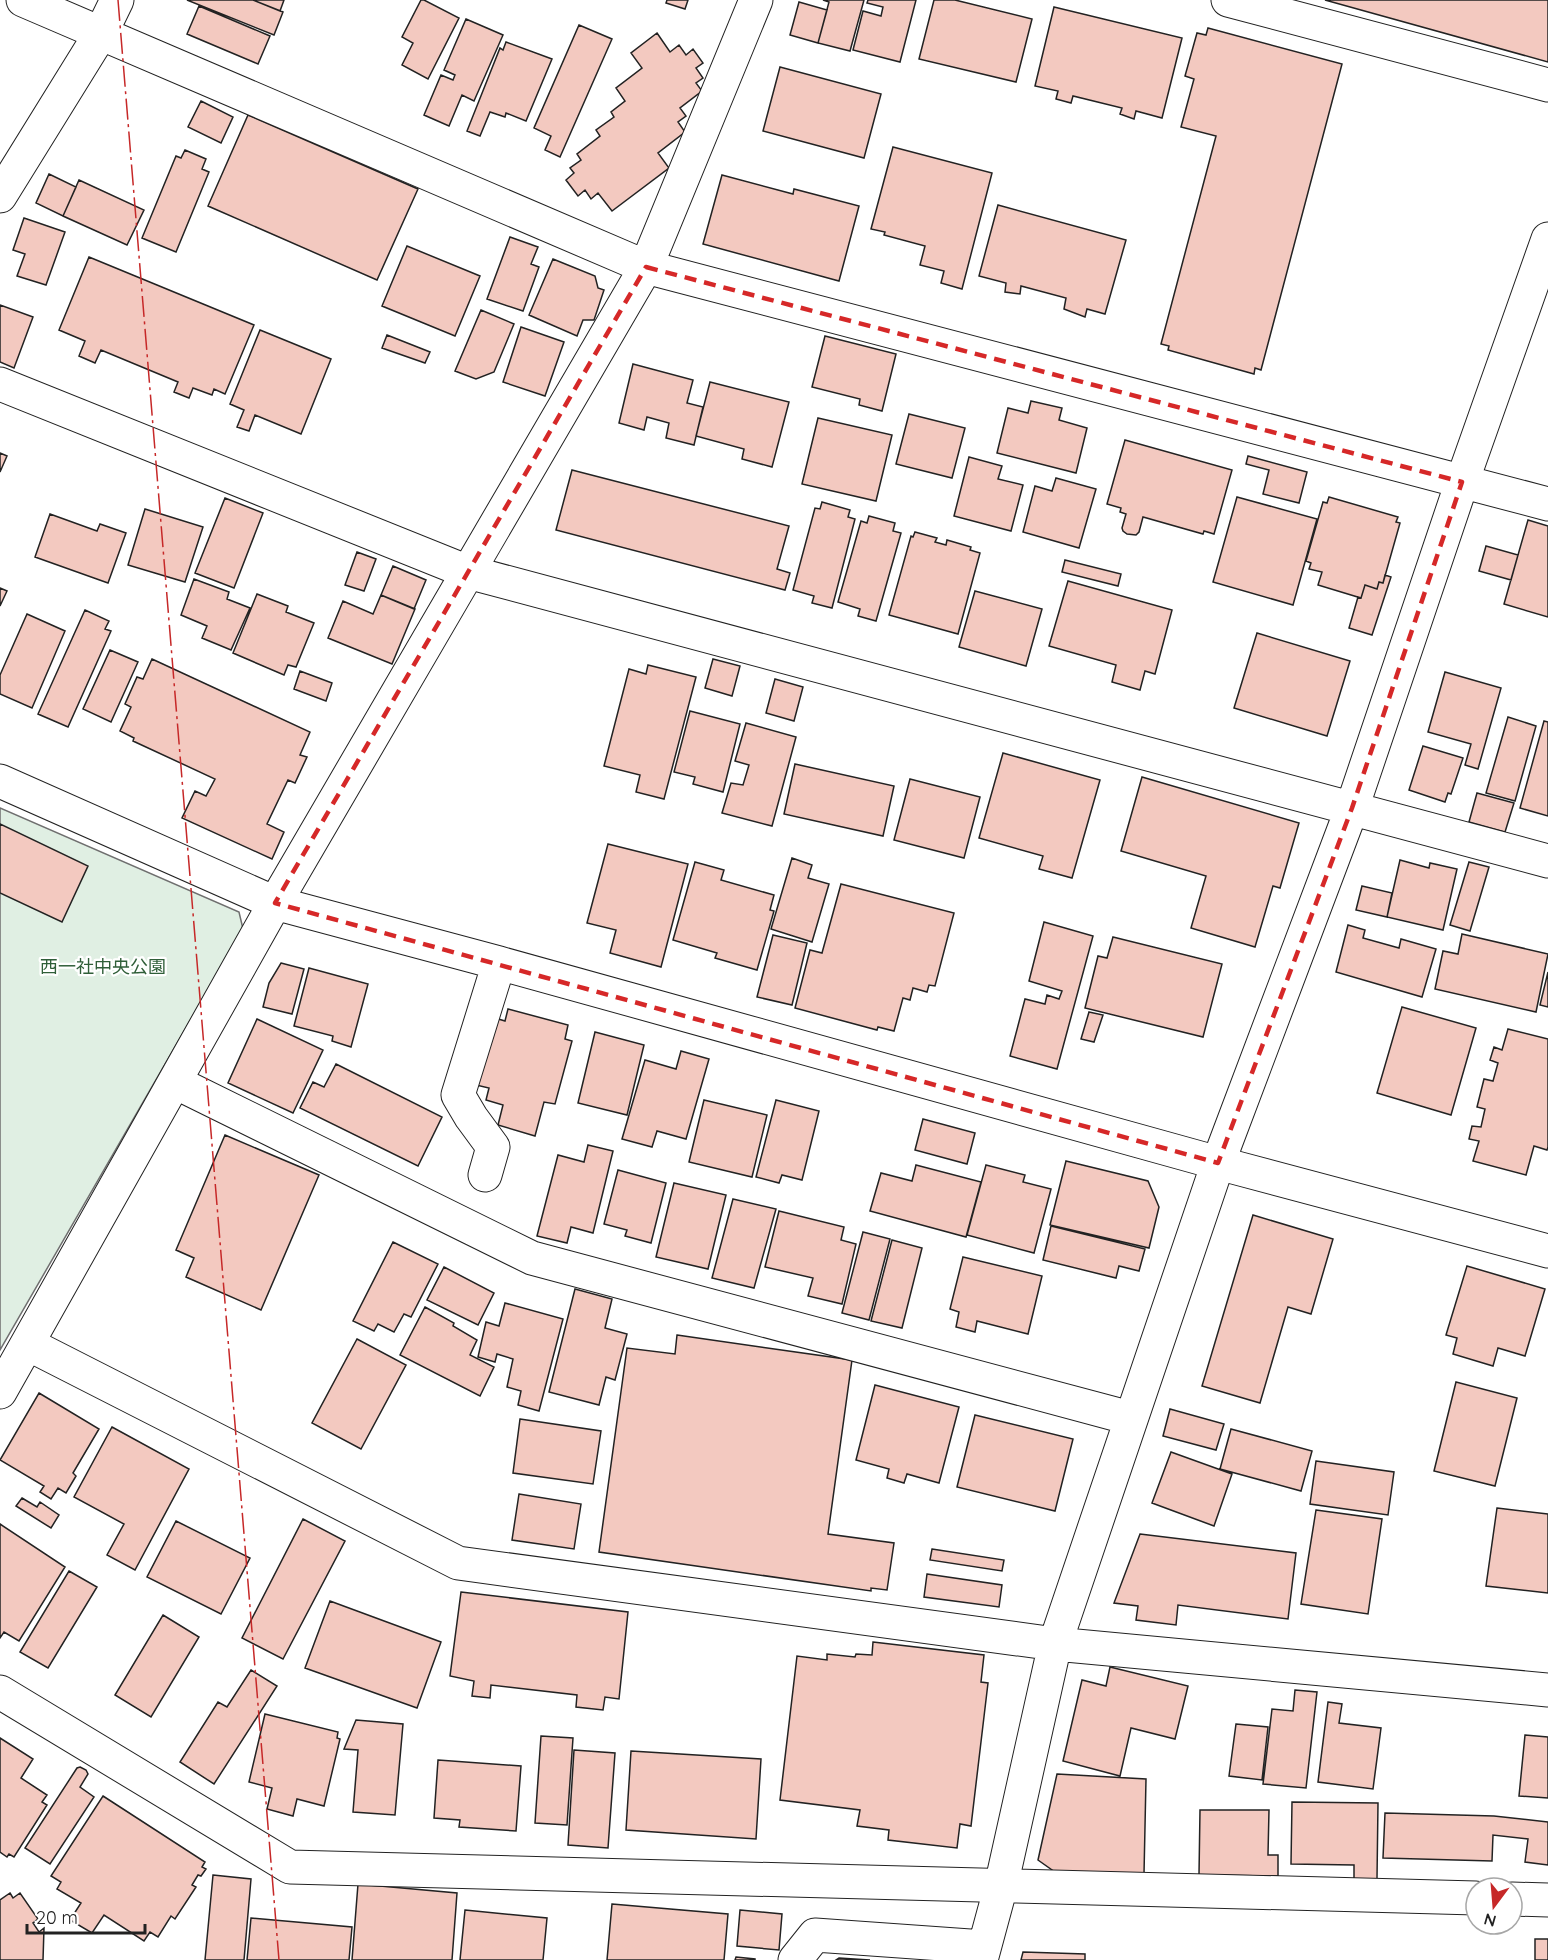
<svg xmlns="http://www.w3.org/2000/svg" width="1548" height="1960" font-family="Quicksand,'Noto Sans JP',sans-serif">
  <style>
    .green { fill: #e0efe3; stroke: #6f6f6f; stroke-width: 1.5 }
    .building { fill: #f3c9c0; stroke: #222; stroke-width: 1.5 }
    .lines { fill: none; stroke-linecap: round; stroke-linejoin: round }
    .minor-casing { stroke: #222; stroke-width: 35 }
    .minor { stroke: #fff; stroke-width: 33 }
    .power { stroke: #c62828; stroke-width: 1.5; stroke-dasharray: 21 4.5 3 4.5; stroke-linecap: butt }
    .marked { fill: none; stroke: #d62828; stroke-width: 4.5; stroke-dasharray: 12 8; stroke-linejoin: round }
    .labels { text-anchor: middle; dominant-baseline: central; stroke-width: 4.5; stroke-linejoin: round; paint-order: stroke }
    .park-label { font-size: 18px; fill: #2f5e38; stroke: #fff }
  </style>
  <rect width="100%" height="100%" fill="#fff"/>
  <path class="green" d="M0 808 239 912 243 929 0 1350Z"/>
  <path class="building" d="M187 0H253L283 12 274 35Z
    M253 0H284L280 11Z
    M421 0H424L459 18 428 79 402 65 413 43 402 37Z
    M667 0H688L685 9 666 3Z
    M823 0H864L850 51 818 43 829 2Z
    M868 0H916L900 62 853 50 863 11 881 16 883 7 867 3Z
    M934 0H955L1032 19 1016 82 919 59Z
    M1325 0H1548V62Z
    M799 2 827 10 818 43 790 35Z
    M199 6 270 36 258 64 187 34Z
    M1054 7 1182 38 1162 118 1136 111 1134 119 1120 114 1122 108 1073 96 1071 103 1056 99 1058 91 1035 86Z
    M466 19 503 35 474 101 462 95 449 126 424 115 441 75 453 80 455 75 444 70Z
    M579 25 612 39 560 157 545 150 551 136 534 128Z
    M1208 28 1342 64 1261 370 1255 368 1254 374 1168 350 1169 346 1161 344 1216 136 1181 127 1194 79 1185 76 1197 33 1206 35Z
    M657 33 670 52 679 45 686 55 693 49 703 63 696 68 703 78 696 83 702 91 680 108 686 116 678 122 685 132 658 153 669 168 612 211 598 193 591 199 585 190 578 196 566 180 574 173 570 168 581 160 577 154 600 136 596 130 614 117 611 112 625 101 616 88 642 68 631 53Z
    M506 42 552 59 526 121 506 113 505 117 490 112 480 136 467 131 500 48 503 50Z
    M780 67 881 94 864 158 763 131Z
    M201 101 233 117 221 143 188 127Z
    M248 115 418 189 377 280 208 206Z
    M893 147 992 173 962 289 941 283 944 271 920 265 925 246 884 235 885 232 871 229Z
    M185 150 206 159 202 169 209 172 176 252 142 238 176 156 181 158Z
    M49 174 76 187 63 216 36 203Z
    M722 175 793 194 794 189 859 206 839 281 703 244Z
    M79 180 144 210 127 245 63 216Z
    M998 205 1126 240 1105 314 1087 309 1085 317 1064 309 1066 298 1021 286 1020 294 1005 292 1006 283 979 276Z
    M24 218 65 232 46 285 17 276 25 254 13 250Z
    M510 237 538 247 531 264 539 267 523 311 487 299Z
    M407 246 480 276 455 336 382 306Z
    M89 257 254 325 225 394 214 389 212 395 193 388 189 398 174 392 178 382 101 350 95 363 79 356 85 341 59 330Z
    M553 259 595 276 598 288 604 290 594 320H583L577 336 529 315Z
    M0 305 33 317 14 368 0 362Z
    M481 310 514 324 494 372 476 379 455 371Z
    M521 327 564 342 545 396 503 382Z
    M260 330 331 359 301 434 255 415 249 431 237 427 244 410 230 404Z
    M387 335 430 352 425 363 382 348Z
    M825 336 896 354 882 411 859 405 860 399 812 387Z
    M633 364 693 380 687 403 703 407 694 445 666 438 669 423 647 417 644 430 619 423Z
    M710 382 789 402 772 467 742 459 744 449 696 436Z
    M1031 401 1062 408 1059 420 1087 428 1076 473 997 453 1008 408 1028 413Z
    M909 414 965 428 952 478 896 464Z
    M818 418 892 435 876 501 802 484Z
    M1125 440 1232 470 1214 534 1204 531 1203 534 1143 517 1139 532 1136 535 1127 534 1123 531 1122 528 1126 514 1120 512 1121 508 1107 504Z
    M0 453 7 456 0 472Z
    M1248 456 1307 472 1299 503 1263 494 1269 470 1246 464Z
    M969 457 1002 466 998 479 1023 485 1011 531 954 516Z
    M572 470 789 526 777 569 790 573 785 590 556 530Z
    M1056 478 1096 489 1079 548 1023 532 1035 486 1052 491Z
    M1237 497 1317 519 1293 605 1213 582Z
    M1329 497 1398 517 1396 522 1400 523 1383 583 1379 582 1377 589 1365 585 1361 598 1318 585 1322 572 1309 569 1311 563 1306 561 1323 502 1327 503Z
    M225 498 263 513 234 588 195 573Z
    M822 502 850 510 848 517 855 519 832 608 812 603 814 596 793 590 815 508 820 509Z
    M145 509 203 527 185 582 128 565Z
    M50 514 97 531 100 524 126 533 108 583 35 557Z
    M869 516 895 523 893 531 901 533 876 621 858 616 860 609 838 602 861 521 867 523Z
    M1528 520 1548 526V617L1504 604Z
    M915 532 937 538 935 542 946 545 947 540 971 547 970 550 980 553 958 634 889 615 911 536 913 537Z
    M1486 546 1518 555 1511 580 1479 571Z
    M357 552 376 559 364 591 345 585Z
    M1065 560 1121 574 1118 586 1062 572Z
    M393 566 426 580 414 609 381 595Z
    M1385 575 1391 577 1372 635 1349 628 1358 597 1361 598 1365 585 1377 589 1379 582 1383 583Z
    M194 579 229 592 227 599 250 608 231 650 202 638 207 626 181 615Z
    M1068 581 1172 610 1155 674 1145 671 1140 690 1112 682 1116 665 1049 646Z
    M0 588 7 591 0 606Z
    M975 591 1042 609 1026 666 959 647Z
    M257 594 288 606 286 612 314 623 296 667 288 665 284 675 233 653Z
    M381 595 415 609 392 664 328 638 343 601 373 614Z
    M85 610 109 621 105 629 111 631 68 727 38 714Z
    M27 614 65 631 32 708 0 694V675Z
    M1257 633 1350 661 1327 736 1234 708Z
    M110 650 138 662 111 722 83 709Z
    M152 659 310 732 300 755 307 757 295 783 288 780 267 824 284 832 272 859 182 818 195 791 206 796 215 779 133 741 134 738 120 731 131 707 125 704 137 677 143 679Z
    M713 659 740 666 732 696 705 688Z
    M648 665 696 677 664 799 636 792 640 775 604 766 629 669 646 674Z
    M300 671 332 683 326 701 294 689Z
    M1445 672 1501 688 1478 769 1465 765 1471 744 1428 732Z
    M775 679 803 687 794 721 766 713Z
    M690 711 740 724 723 792 693 784 695 777 674 772Z
    M1508 717 1536 726 1515 801 1486 793Z
    M1544 721 1548 722V816L1520 808Z
    M746 723 796 737 772 826 722 813 731 783 743 785 749 765 735 761Z
    M1423 746 1463 758 1451 794 1448 793 1445 802 1409 790Z
    M1003 753 1100 780 1072 878 1039 869 1043 856 979 838Z
    M795 764 894 786 883 836 784 814Z
    M1142 777 1299 823 1280 888 1273 886 1255 947 1191 928 1206 876 1121 851Z
    M910 779 980 797 964 858 894 840Z
    M1477 793 1514 803 1505 832 1469 822Z
    M0 824 88 866 62 922 0 893Z
    M608 844 688 864 661 967 610 953 616 930 587 923Z
    M792 858 812 865 808 878 829 884 812 942 771 929Z
    M1400 860 1429 868 1430 863 1457 869 1443 930 1387 917Z
    M695 862 724 870 721 880 774 895 770 910 774 911 757 970 715 958 717 953 673 940Z
    M1469 862 1489 867 1470 931 1450 925Z
    M841 884 954 913 935 986 929 985 927 992 913 988 910 1000 903 998 894 1031 878 1027 877 1030 795 1008 810 950 822 953Z
    M1362 886 1392 893 1387 917 1356 910Z
    M1044 922 1093 936 1057 1069 1010 1056 1025 999 1045 1004 1047 995 1059 999 1062 991 1029 981Z
    M1348 925 1365 930 1363 938 1399 948 1401 939 1436 949 1422 997 1336 972Z
    M1462 934 1548 954 1536 1012 1435 989 1443 951 1458 954Z
    M773 935 807 943 792 1005 757 997Z
    M1113 937 1222 964 1203 1037 1085 1008 1098 956 1107 958Z
    M281 963 304 969 292 1014 263 1007 269 983Z
    M309 968 368 984 351 1047 332 1041 333 1036 294 1026Z
    M1548 972V1007L1540 1005Z
    M1402 1007 1476 1028 1451 1115 1377 1093Z
    M508 1009 568 1025 565 1039 572 1041 555 1104 544 1102 535 1136 498 1125 503 1105 486 1100 489 1088 476 1085 495 1018 505 1021Z
    M1089 1012 1103 1015 1094 1042 1081 1039Z
    M257 1019 323 1050 293 1113 228 1083Z
    M1508 1029 1548 1039V1147L1547 1150 1534 1146 1526 1175 1473 1161 1479 1141 1469 1139 1472 1126 1481 1127 1485 1109 1477 1107 1484 1079 1493 1081 1498 1063 1490 1060 1494 1047 1502 1050Z
    M595 1032 644 1045 627 1115 578 1103Z
    M681 1051 709 1059 686 1139 657 1131 652 1147 622 1139 645 1060 676 1069Z
    M336 1064 442 1117 418 1166 300 1108 313 1082 324 1087Z
    M704 1100 767 1115 752 1177 689 1162Z
    M776 1100 819 1111 802 1180 782 1175 779 1183 756 1177Z
    M923 1119 975 1133 967 1164 915 1150Z
    M225 1135 319 1175 261 1310 186 1277 194 1258 176 1250Z
    M588 1145 613 1151 593 1233 571 1227 567 1243 537 1236 558 1155 584 1162Z
    M1066 1161 1148 1181 1159 1207 1149 1248 1050 1225Z
    M916 1165 981 1182 966 1237 870 1211 881 1173 912 1181Z
    M986 1165 1025 1175 1023 1182 1051 1189 1034 1253 967 1235Z
    M618 1170 666 1183 651 1243 625 1236 627 1230 604 1224Z
    M674 1183 726 1195 708 1269 656 1257Z
    M733 1199 776 1209 754 1288 712 1278Z
    M779 1211 844 1227 841 1240 856 1244 842 1304 808 1296 813 1278 765 1267Z
    M1253 1215 1333 1239 1311 1314 1288 1307 1260 1403 1202 1386Z
    M1051 1226 1145 1249 1139 1271 1119 1266 1116 1278 1043 1260Z
    M863 1232 890 1239 869 1320 842 1313Z
    M892 1240 922 1248 902 1328 871 1321Z
    M393 1242 438 1264 411 1317 404 1314 394 1332 378 1324 374 1331 353 1321Z
    M963 1257 1042 1276 1028 1334 977 1321 975 1332 956 1327 959 1312 950 1309Z
    M1467 1266 1545 1289 1525 1356 1498 1348 1493 1366 1453 1354 1457 1338 1446 1335Z
    M444 1267 494 1293 478 1325 427 1300Z
    M575 1289 612 1299 605 1328 627 1334 615 1380 606 1377 599 1405 549 1392Z
    M505 1303 563 1319 539 1411 518 1405 521 1391 507 1387 513 1359 497 1354 495 1362 478 1357 486 1322 499 1326Z
    M425 1307 454 1323 453 1326 477 1340 470 1355 494 1367 480 1396 400 1355Z
    M677 1335 852 1360 828 1534 894 1543 887 1590 871 1588V1591L599 1552 627 1348 675 1354Z
    M357 1339 406 1365 361 1449 312 1423Z
    M1456 1382 1517 1398 1495 1486 1434 1471Z
    M875 1385 959 1407 939 1483 907 1474 904 1483 887 1478 889 1469 856 1460Z
    M39 1393 99 1429 73 1473 76 1476 66 1493 58 1488 51 1499 40 1492 44 1486 0 1460Z
    M1170 1409 1224 1424 1216 1450 1163 1436Z
    M975 1415 1073 1439 1055 1511 957 1487Z
    M520 1419 601 1431 593 1484 513 1473Z
    M112 1427 189 1469 135 1570 107 1555 124 1524 74 1497Z
    M1231 1429 1312 1451 1301 1491 1220 1469Z
    M1171 1452 1232 1474 1214 1526 1152 1503Z
    M1316 1461 1394 1472 1388 1515 1310 1504Z
    M519 1494 581 1504 574 1549 512 1540Z
    M22 1498 37 1507 40 1502 59 1515 51 1528 16 1506Z
    M1497 1508 1548 1514V1593L1486 1586Z
    M1316 1510 1382 1519 1368 1614 1301 1604Z
    M303 1519 345 1541 283 1659 242 1638Z
    M176 1521 250 1558 221 1614 147 1577Z
    M0 1524 65 1567 19 1641 4 1632 0 1638Z
    M1140 1534 1296 1553 1288 1619 1178 1605 1176 1625 1136 1620 1138 1606 1114 1603Z
    M932 1549 1004 1560 1002 1571 930 1560Z
    M69 1571 97 1587 48 1668 20 1652Z
    M927 1574 1002 1585 999 1607 924 1597Z
    M461 1592 628 1612 619 1699 605 1697 603 1710 576 1707 577 1695 491 1685 490 1698 472 1696 474 1681 450 1676Z
    M330 1601 441 1642 417 1708 305 1668Z
    M163 1615 199 1637 151 1717 115 1695Z
    M873 1642 984 1655 981 1682 988 1683 971 1826 960 1824 957 1848 888 1840 889 1830 857 1826 860 1810 780 1800 797 1656 827 1660V1654L855 1657 856 1654 872 1655Z
    M1110 1667 1188 1686 1175 1739 1131 1728 1120 1776 1063 1761 1082 1680 1106 1686Z
    M251 1670 277 1686 214 1784 180 1762 218 1702 227 1707Z
    M1295 1690 1317 1692 1306 1788 1263 1784 1272 1709 1293 1711Z
    M1328 1702 1342 1704 1339 1723 1381 1728 1373 1789 1318 1782Z
    M265 1714 338 1732 337 1738 340 1739 324 1806 297 1799 293 1816 267 1809 272 1788 249 1782Z
    M356 1720 403 1724 395 1815 353 1812 358 1750 344 1749Z
    M1236 1724 1268 1727 1262 1780 1229 1776Z
    M1525 1735 1548 1737V1798L1519 1796Z
    M541 1736 573 1738 567 1825 535 1823Z
    M0 1738 33 1759 21 1778 47 1795 42 1802 47 1805 14 1857 9 1854 7 1857 0 1852Z
    M574 1750 615 1753 608 1848 568 1845Z
    M631 1751 761 1759 756 1839 626 1830Z
    M438 1760 521 1766 516 1831 459 1827 460 1820 434 1818Z
    M80 1767 86 1770 88 1774 80 1787 94 1797 50 1864 25 1848 77 1768Z
    M1057 1774 1146 1779 1144 1874 1055 1872 1038 1860Z
    M103 1796 205 1862 202 1867 206 1869 201 1876 198 1875 192 1885 196 1887 175 1919 171 1916 158 1937 150 1932 144 1941 104 1915 92 1933 70 1920 81 1903 57 1889 61 1882 51 1876Z
    M1292 1802 1378 1803 1377 1879H1354V1865L1291 1864Z
    M1200 1810H1269L1268 1855H1278V1876L1199 1875Z
    M1385 1813 1494 1816 1548 1822V1865L1525 1862 1528 1839 1493 1835 1492 1861 1383 1858Z
    M213 1875 251 1879 244 1960H205Z
    M358 1884 457 1893 452 1960H352Z
    M10 1893 13 1898 20 1893 38 1919 33 1923 39 1932 44 1928 43 1960H0V1900Z
    M612 1904 728 1914 724 1960H607Z
    M465 1910 547 1918 543 1960H460Z
    M740 1910 782 1914 779 1950 737 1946Z
    M251 1918 352 1927 349 1960H247Z
    M1535 1939H1548V1960H1535Z
    M1023 1952 1085 1954V1960H1021Z
    M736 1957 755 1959V1960H735Z
    M839 1958 870 1960H836Z"/>
  <g class="lines">
    <defs>
      <path id="minor" d="M23 0 646 267 1548 504
        M1228 0 1548 85
        M0 196 101 33 117 0
        M0 384 468 572 1548 861
        M0 781 275 903 499 963 1218 1163 1548 1251
        M175 1082 532 1258 1130 1418
        M485 1175 493 1147 471 1117 458 1095 499 963
        M28 1344 458 1563 1055 1644 1548 1690
        M0 1392 275 903 646 267 756 0
        M0 1692 290 1867 1476 1898
        M1512 1899 1548 1900
        M795 1960 815 1935 984 1947
        M981 1960 1001 1886 1055 1644 1218 1163 1352 808 1462 482 1548 239"/>
    </defs>
    <use href="#minor" class="minor-casing"/>
    <use href="#minor" class="minor"/>
    <path class="power" d="M118 0 279 1960"/>
  </g>
  <path class="marked" d="M646 267 1462 482 1352 808 1218 1163 275 903Z"/>
  <g class="labels">
    <g class="park-label">
      <text x="103" y="966">西一社中央公園</text>
    </g>
  </g>
  <g transform="translate(1494 1906) rotate(196)"><circle r="28" fill="#ffffff" stroke="#a7a7a7" stroke-width="1.5"/>
  <path d="M0-4.5L10 22L0 15L-10 22Z" fill="#c62828"/>
  <text y="-9" font-size="16" font-weight="bold" text-anchor="middle" fill="#222222">N</text>
  </g>
  <path d="M27 1924v9h118v-9" fill="none" stroke="#222222" stroke-width="3"/>
  <text x="36" y="1924" font-size="18" fill="#222222" stroke="#ffffff" stroke-width="4.5" paint-order="stroke">20 m</text>
</svg>
